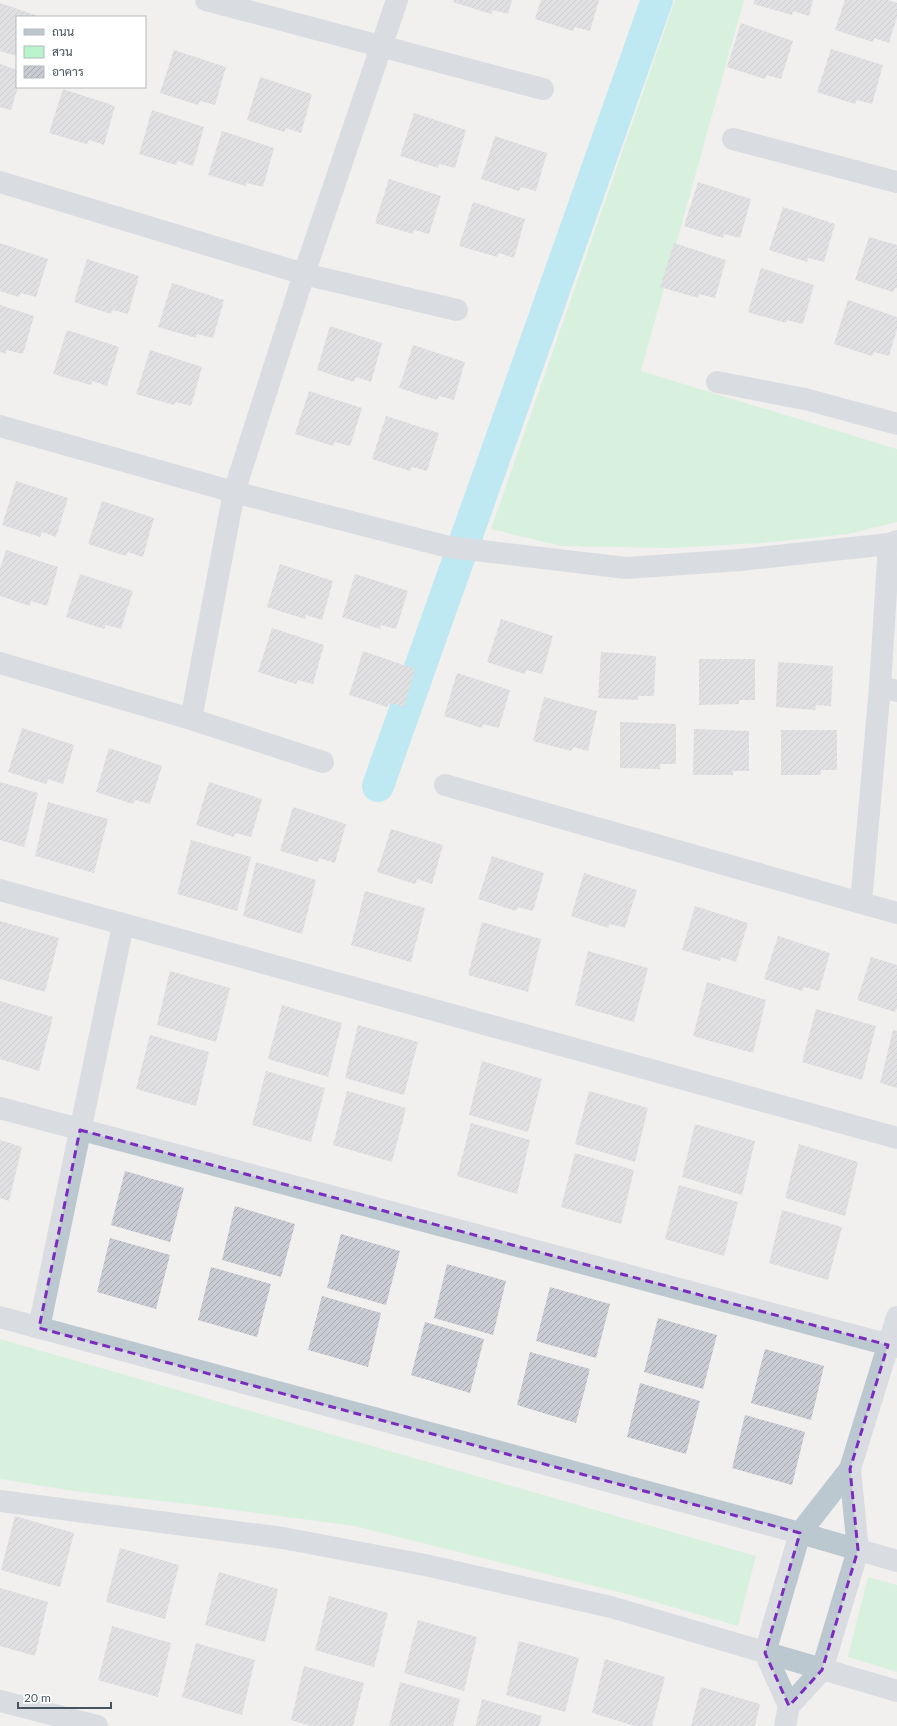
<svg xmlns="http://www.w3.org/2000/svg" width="897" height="1726" viewBox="0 0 897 1726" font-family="Lato,Sarabun,sans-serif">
  <defs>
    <pattern id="building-hatch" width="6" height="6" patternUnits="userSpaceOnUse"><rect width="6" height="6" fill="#c9ccd2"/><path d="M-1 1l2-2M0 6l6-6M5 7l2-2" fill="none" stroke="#a5a8ae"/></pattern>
  </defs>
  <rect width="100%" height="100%" fill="#f2efef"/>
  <path fill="#b9f4cd" d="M675,0H744L641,371L897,449V522L848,534L762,543L670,548L561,546L491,529Z
    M0,1339L756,1556L738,1626L634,1596L354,1526L196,1505L80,1492L0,1479Z
    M868,1577L897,1585V1672L848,1657Z"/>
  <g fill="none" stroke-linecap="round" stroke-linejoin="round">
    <path stroke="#81e2f6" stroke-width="32" d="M378,786L657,0"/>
  </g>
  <path fill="url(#building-hatch)" d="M454,0H512L508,14L493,10L491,14L453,2Z
    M541,0H599L590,31L575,27L573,31L535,19Z
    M755,0H813L809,16L793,11L792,15L753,4Z
    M845,0H888L897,3V17L889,43L874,38L873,42L835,30Z
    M0,3L41,17H17V56L0,51Z
    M741,23L793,41L781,79L767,75L765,79L727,67Z
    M831,49L883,65L872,104L857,100L855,104L817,92Z
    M174,50L226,67L215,105L200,101L198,105L160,93Z
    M0,64L17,70V87H18L11,110L0,107Z
    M260,77L312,94L301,133L286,128L284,132L247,120Z
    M63,89L115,106L104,145L89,140L87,144L49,133Z
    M152,110L204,127L193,166L178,161L176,165L139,154Z
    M414,113L466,130L455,168L439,164L438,168L400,156Z
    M222,131L274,148L263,187L247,183L246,186L208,175Z
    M495,136L547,153L536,191L521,187L519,191L481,179Z
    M389,179L441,196L429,234L414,230L413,234L375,223Z
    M698,182L751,199L740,238L724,234L723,238L684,226Z
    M473,202L525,219L514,258L499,253L497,257L459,246Z
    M783,207L835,224L824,262L808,258L807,262L769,250Z
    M869,237L897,245V288H895L893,292L855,280Z
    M0,243L48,259L36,297L21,293L19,297L0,291Z
    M674,243L726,260L715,298L699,294L698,298L660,287Z
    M87,259L139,276L128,314L113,310L111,314L74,302Z
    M761,268L814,285L803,324L787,320L786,323L748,312Z
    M172,283L224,300L213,338L197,334L196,338L158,327Z
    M848,300L897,317V329L889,356L874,352L872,356L834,344Z
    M0,305L34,316L23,354L7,350L6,354L0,352Z
    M330,326L382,343L371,382L356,377L354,382L317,370Z
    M67,330L119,347L107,386L92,381L91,385L53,374Z
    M413,345L465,362L454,400L439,396L437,400L399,388Z
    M150,350L202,367L191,406L176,402L174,405L136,394Z
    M309,391L362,408L350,446L335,442L333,446L295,434Z
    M386,416L439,433L427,471L412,467L410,471L372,459Z
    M16,481L68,498L56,537L42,532L40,537L2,525Z
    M102,501L154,518L143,557L128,552L126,556L88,544Z
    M6,550L58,567L47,606L31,601L30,606L0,596V568Z
    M280,564L333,581L322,620L306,615L305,619L267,607Z
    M80,574L133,591L121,629L106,625L104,629L66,617Z
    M355,574L408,591L396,629L381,625L380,629L342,617Z
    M501,619L553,636L542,674L527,670L525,674L487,662Z
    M272,628L324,645L313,684L298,680L296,684L258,672Z
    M363,651L415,669L404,707L389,703L387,707L349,695Z
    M601,652L656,656L654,696H638V700L598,698Z
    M699,659H755V700H739V704L699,705Z
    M778,662L833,666L831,706L816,705L815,710L776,707Z
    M457,673L510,690L499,728L483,724L482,728L444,716Z
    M544,697L597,711L588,751L573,747L571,751L533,741Z
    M620,722L676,724V764H660V769L620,768Z
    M22,728L74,745L63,784L48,779L46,784L8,772Z
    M694,729L749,731V771H733V775H693Z
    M781,730H837V770H821V775H781Z
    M109,748L162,766L150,804L135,800L133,804L96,792Z
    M0,782L38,793L24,847L0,840Z
    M209,782L262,799L251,837L235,833L234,837L196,825Z
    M48,802L108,819L94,873L35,856Z
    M293,807L346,824L335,863L319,858L318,862L280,851Z
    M391,829L443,845L432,884L417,879L415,884L377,872Z
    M191,840L251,857L237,911L177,894Z
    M492,856L544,873L533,911L518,907L516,911L478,899Z
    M256,862L316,880L302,934L243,916Z
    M584,873L637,890L625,928L610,924L608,928L571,916Z
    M365,891L425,908L411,962L351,945Z
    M695,906L748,923L736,962L721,957L720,961L682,950Z
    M0,921L59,938L45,992L0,979Z
    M482,922L541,939L528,992L468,975Z
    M778,936L830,953L819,991L804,987L802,991L764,979Z
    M588,951L648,968L634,1022L575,1005Z
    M871,957L897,965V1008L895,1012L857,1000Z
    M170,971L230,988L216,1042L157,1025Z
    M707,982L766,1000L753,1053L693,1036Z
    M0,1001L53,1017L39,1071L0,1059Z
    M282,1005L342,1023L328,1077L268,1059Z
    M816,1009L876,1026L862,1080L802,1062Z
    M358,1025L418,1042L404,1095L345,1078Z
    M893,1030L897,1031V1088L880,1083Z
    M150,1035L209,1052L196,1106L136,1089Z
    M482,1061L542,1079L528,1132L469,1115Z
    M266,1071L325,1088L311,1142L252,1125Z
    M347,1091L406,1108L392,1162L333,1145Z
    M589,1091L648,1108L635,1162L575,1144Z
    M471,1123L530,1140L517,1194L457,1176Z
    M695,1124L755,1141L742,1195L682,1177Z
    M0,1140L22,1147L9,1201L0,1198Z
    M799,1144L858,1162L845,1216L785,1198Z
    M575,1153L634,1170L621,1224L561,1207Z
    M125,1171L184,1188L170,1242L111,1225Z
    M679,1185L738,1202L724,1256L665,1239Z
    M235,1206L295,1224L281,1277L222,1260Z
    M782,1210L842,1227L828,1280L769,1263Z
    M341,1234L400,1251L386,1305L327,1288Z
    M110,1238L170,1255L156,1309L97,1292Z
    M447,1264L506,1281L493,1335L434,1318Z
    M211,1267L271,1284L257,1337L198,1320Z
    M550,1287L610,1304L596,1358L536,1341Z
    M322,1296L381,1313L368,1367L308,1350Z
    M658,1318L717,1335L703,1389L644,1372Z
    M425,1322L484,1339L470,1393L411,1375Z
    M765,1349L824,1366L811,1420L751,1403Z
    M530,1352L590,1369L576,1423L517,1405Z
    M640,1383L700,1401L686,1454L627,1437Z
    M745,1415L805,1432L792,1485L732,1468Z
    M15,1516L74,1533L60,1587L1,1570Z
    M120,1548L179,1565L165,1619L106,1602Z
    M219,1572L278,1589L265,1642L205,1625Z
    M0,1588L48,1602L35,1656L0,1646Z
    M329,1596L388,1613L374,1667L315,1650Z
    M418,1620L477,1637L464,1691L404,1673Z
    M112,1626L171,1643L158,1697L98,1680Z
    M519,1641L579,1658L565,1712L506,1695Z
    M196,1643L255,1660L242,1715L182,1697Z
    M605,1659L665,1677L652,1726H635L592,1713Z
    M304,1666L364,1683L353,1726H311L291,1720Z
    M400,1682L460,1699L453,1726H389Z
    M701,1687L760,1704L755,1726H691Z
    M482,1699L542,1716L539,1726H476Z"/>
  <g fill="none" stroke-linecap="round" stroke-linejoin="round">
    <path stroke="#bbc8d0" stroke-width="22" d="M206,0L543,89
      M733,139L897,182
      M0,182L304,274L457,310
      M717,382L805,399L897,424
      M0,426L234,492L304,274L397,0
      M897,541L889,544L880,687L897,691
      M0,663L191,719L234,492L449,547L626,568L740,560L889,544
      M880,687L861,903L897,913
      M191,719L323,762
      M445,785L861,903
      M0,890L897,1138
      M0,1108L897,1347
      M0,1317L800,1533L897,1561
      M39,1328L123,925
      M0,1501L283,1538L425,1565L611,1607L897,1691
      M0,1701L97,1726
      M789,1706L822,1670L858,1550L850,1469
      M785,1726L789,1706L765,1653L800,1533L850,1469L897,1317"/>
  </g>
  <path d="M0 0H897V1726H0ZM80,1130L888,1345L850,1469L858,1550L822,1670L789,1706L765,1653L800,1533L39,1328Z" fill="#f2efef" fill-opacity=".55" fill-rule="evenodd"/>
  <path fill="none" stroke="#7b2cbf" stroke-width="3" stroke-dasharray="8 5" stroke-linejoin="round" d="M80,1130L888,1345L850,1469L858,1550L822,1670L789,1706L765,1653L800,1533L39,1328Z"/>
  <rect x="16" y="16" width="130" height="72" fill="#ffffff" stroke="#b5bbbf"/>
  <rect x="24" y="29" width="20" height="6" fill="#bbc8d0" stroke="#b5bbbf"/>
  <text x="52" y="36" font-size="12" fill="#45545f">ถนน</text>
  <rect x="24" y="46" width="20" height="12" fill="#b9f4cd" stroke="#b5bbbf"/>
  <text x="52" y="56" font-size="12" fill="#45545f">สวน</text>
  <rect x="24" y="66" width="20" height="12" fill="url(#building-hatch)" stroke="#b5bbbf"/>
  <text x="52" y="76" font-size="12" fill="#45545f">อาคาร</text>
  <path d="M18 1702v6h93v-6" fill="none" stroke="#45545f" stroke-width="2"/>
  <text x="24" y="1702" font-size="12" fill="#45545f" stroke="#ffffff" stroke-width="3" paint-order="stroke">20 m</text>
</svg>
